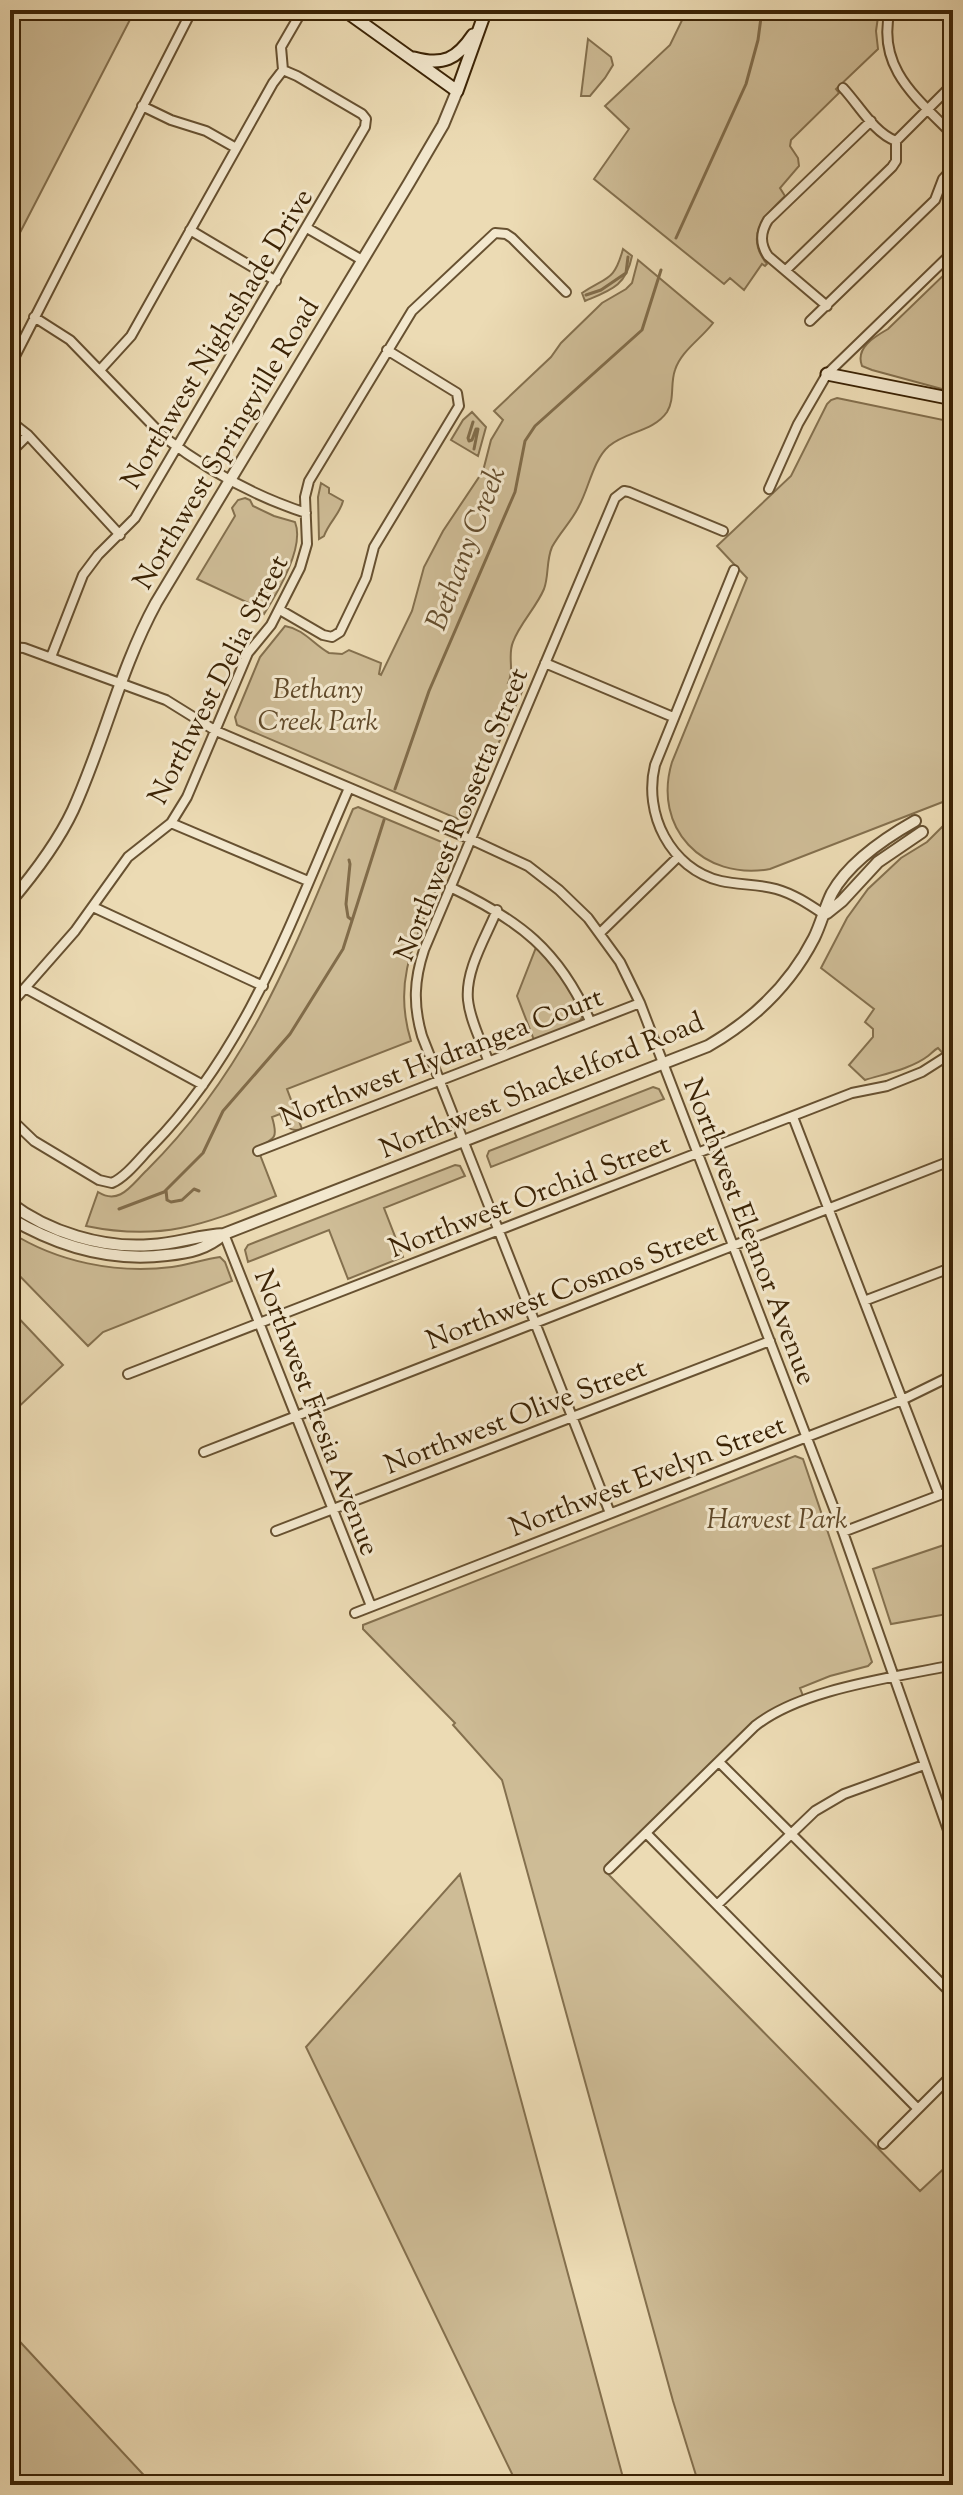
<svg xmlns="http://www.w3.org/2000/svg" width="963" height="2495" viewBox="0 0 963 2495" font-family="'Sorts Mill Goudy',serif">
  <rect width="100%" height="100%" fill="#ecdbb4"/>
  <filter id="stains"><feTurbulence type="fractalNoise" baseFrequency=".0025" numOctaves="4"/><feColorMatrix values="0 0 0 0 .2 0 0 0 0 .09 0 0 0 0 .02 0 0 0 .5 -.17"/></filter>
  <radialGradient id="worn" r=".72"><stop offset=".6" stop-color="#630" stop-opacity="0"/><stop offset="1" stop-color="#630" stop-opacity=".3"/></radialGradient>
  <path fill="#cebc96" stroke="#84704e" stroke-width="2" d="M21,10H135L10,252V24Z
    M687,10H879L876,31L878,49L836,89L839,93L791,140L790,146L798,158L799,166L780,188L785,196C764,217 744,235 767,264L765,266L762,264L744,290L730,278L724,284L594,179L629,129L605,106L670,45Z
    M588,39L611,57L613,65L605,78L590,96H581Z
    M623,249L632,256C626,286 611,290 585,301L582,293C607,276 614,282 623,249Z
    M638,260L713,323C701,339 681,351 675,370C670,384 675,399 667,412C653,432 627,431 609,446C593,460 589,488 579,506C572,521 560,532 552,547C546,561 549,576 544,589C536,608 520,623 513,642C507,656 515,671 508,683L519,688L522,683L525,685L465,817L458,819L237,725L235,717L260,657L285,626C304,629 314,645 329,653L342,654L349,650L381,663L379,674L381,675L412,611L424,567L443,531L483,471L491,440L503,420L494,411L551,357L561,343L602,303L626,289L632,283Z
    M953,266V392L872,370L862,366C855,348 874,337 888,329Z
    M837,398L953,422V798L770,869C703,881 652,828 672,762L747,578L717,546L791,476L827,404L831,400Z
    M472,412L486,427L478,456L451,440L463,420Z
    M321,483L329,488V493L343,501C340,514 329,522 324,536L319,539L318,497Z
    M245,498L250,500L253,506L274,516L295,522C305,547 278,592 264,614L253,605L197,579L235,516L232,508L238,500Z
    M358,807L449,845L452,850C431,919 387,964 411,1041L287,1089L302,1129C289,1133 285,1125 280,1114L272,1117C278,1137 276,1139 257,1147L276,1196C205,1224 163,1242 86,1226L98,1192C120,1206 132,1184 147,1170C253,1065 296,943 353,809Z
    M953,816V1064L938,1048C934,1050 932,1053 928,1056C911,1069 884,1074 865,1080L849,1065L873,1037V1029L865,1022L874,1009L821,968L847,918L868,889L901,858L927,842Z
    M537,945L561,973L584,1015L579,1022L534,1040L517,996Z
    M653,1087L659,1089L664,1099L491,1167L487,1156L489,1151Z
    M455,1165L460,1166L465,1176L384,1208L403,1257L348,1279L329,1230L248,1262L245,1250L248,1245Z
    M10,1232C57,1262 116,1274 172,1267C188,1265 204,1259 220,1257L225,1262L232,1281L103,1332L88,1346L10,1266Z
    M10,1309L63,1365L10,1415Z
    M795,1456L803,1459L872,1662L868,1666L830,1676L800,1688L805,1701L756,1727L607,1873L920,2191L953,2160V2485H699L673,2401L502,1780L453,1725L455,1723L363,1629V1625Z
    M953,1542V1613L891,1624L873,1569Z
    M460,1874L625,2485H510L514,2478L306,2047Z
    M10,2331L153,2485H10Z"/>
  <g fill="none" stroke-linecap="round" stroke-linejoin="round">
    <path stroke="#816c4a" stroke-width="3" d="M676,238L746,84L758,40L762,10
      M586,295L601,290L626,273L628,257
      M473,422L468,438L469,441L472,440L476,429H478L474,449
      M395,789L429,691L515,492L525,441L535,426L642,330L661,270
      M349,860L350,864L346,904L348,917L352,920
      M166,1190L167,1200L171,1202L182,1200L194,1189L199,1191
      M119,1209L164,1192L203,1153L223,1111L290,1034L343,949L384,820
      M10,2473L19,2485"/>
    <g stroke="#675131" stroke-width="12">
      <path id="minor" d="M890,10C876,68 917,98 953,135
        M283,70L281,47L299,16
        M843,88C859,105 874,133 896,141
        M142,106L171,120L206,131L236,148
        M307,228L362,260
        M190,230L276,281
        M786,270L892,167L896,161V141L953,84
        M827,306L768,256C760,244 760,233 768,220L871,121
        M34,317L70,340L164,437C207,470 254,496 306,513
        M810,321L935,200L943,179L953,168
        M10,366L192,10
        M100,370L131,336L273,83L283,70
        M10,421L28,435L120,535
        M10,453L28,435
        M769,489L798,424L827,374L953,252
        M734,570L655,765C643,813 670,869 721,881C739,885 758,884 776,889C794,894 810,905 825,915
        M280,610L323,635L332,637L340,632L366,578L374,547L459,406L457,393L387,350
        M10,647L24,648L166,700L216,731L470,839L528,866L559,890L588,918L620,962L640,1003L843,1532L949,1833L953,1839
        M51,657L83,575L98,555L135,518L365,127L366,119L362,114L297,76L283,70
        M545,663L673,717
        M171,823L308,881
        M450,887C519,920 559,950 590,1021
        M93,907L263,986
        M600,933L678,857
        M25,988L203,1085
        M10,1005L75,931L128,857L171,823L187,797L248,653L271,625L300,568L307,544L305,497L309,481L412,311L495,233L506,234L512,238L566,292
        M488,1060C481,1041 470,1020 468,1000C465,970 486,937 497,910
        M793,1117L939,1495
        M10,1118L34,1141L99,1180L112,1183C127,1176 140,1158 152,1146C249,1047 294,913 349,788
        M258,1151L640,1003
        M224,1234L371,1606
        M864,1301L953,1267
        M128,1374L852,1093L887,1086L922,1072L944,1058
        M204,1452L953,1160
        M610,1513L422,1036C413,1005 414,980 424,950L615,498L624,491L629,492L723,531
        M276,1531L770,1341
        M843,1532L953,1490
        M355,1613L902,1400L953,1375
        M719,1762L953,1995
        M646,1833L918,2109
        M609,1869L755,1726C803,1688 893,1678 953,1665
        M717,1905L815,1811L844,1794L924,1765
        M883,2144L953,2074"/>
    </g>
    <g stroke="#675131" stroke-width="14">
      <path id="tertiary" d="M10,902C33,875 58,842 73,810C104,742 120,669 156,603L409,183L443,125L457,91
        M827,913L842,901L878,862L922,832
        M10,1203C48,1232 103,1249 151,1245C176,1244 199,1235 224,1234L708,1046C753,1020 790,985 814,938C821,924 825,907 832,893C849,862 885,838 915,821
        M10,1218C59,1247 110,1262 167,1255C189,1253 207,1249 224,1234"/>
    </g>
    <g stroke="#3b2305" stroke-width="15">
      <path id="secondary" d="M344,10L457,91L486,10
        M414,58C443,66 457,59 473,35
        M827,374L953,399"/>
    </g>
    <use href="#minor" stroke="#f3e8ce" stroke-width="8"/>
    <use href="#tertiary" stroke="#f3e8ce" stroke-width="10"/>
    <use href="#secondary" stroke="#f3e8ce" stroke-width="11"/>
  </g>
  <g text-anchor="middle" stroke-width="6" stroke-linejoin="round" paint-order="stroke">
    <g font-size="28" fill="#3b2305" stroke="#f3e8ce">
      <text transform="translate(216 338) rotate(-59)" y="10">Northwest Nightshade Drive</text>
      <text transform="translate(225 443) rotate(-59)" y="10">Northwest Springville Road</text>
      <text transform="translate(217 679) rotate(-63)" y="10">Northwest Delia Street</text>
      <text transform="translate(460 814) rotate(-68)" y="10">Northwest Rossetta Street</text>
      <text transform="translate(441 1056) rotate(-21)" y="10">Northwest Hydrangea Court</text>
      <text transform="translate(541 1084) rotate(-22)" y="10">Northwest Shackelford Road</text>
      <text transform="translate(529 1195) rotate(-21)" y="10">Northwest Orchid Street</text>
      <text transform="translate(751 1231) rotate(69)" y="10">Northwest Eleanor Avenue</text>
      <text transform="translate(571 1285) rotate(-21)" y="10">Northwest Cosmos Street</text>
      <text transform="translate(318 1412) rotate(69)" y="10">Northwest Fresia Avenue</text>
      <text transform="translate(515 1415) rotate(-21)" y="10">Northwest Olive Street</text>
      <text transform="translate(647 1475) rotate(-21)" y="10">Northwest Evelyn Street</text>
    </g>
    <g font-size="28" font-style="italic" fill="#604929" stroke="#f3e8ce">
      <text x="318" y="698">Bethany<tspan x="318" dy="32">Creek Park</tspan></text>
      <text x="777" y="1528">Harvest Park</text>
    </g>
    <g font-size="30" font-style="italic" fill="#644d2d" stroke="#f3e8ce">
      <text transform="translate(465 548) rotate(-69)" y="10">Bethany Creek</text>
    </g>
  </g>
  <rect width="963" height="2495" fill="none" stroke="#ecdbb4" stroke-width="40"/>
  <rect x="12" y="12" width="939" height="2471" fill="none" stroke="#3b2305" stroke-width="4"/>
  <rect x="20" y="20" width="923" height="2455" fill="none" stroke="#3b2305" stroke-width="2"/>
  <rect width="100%" height="100%" filter="url(#stains)"/>
  <rect width="100%" height="100%" fill="url(#worn)"/>
</svg>
